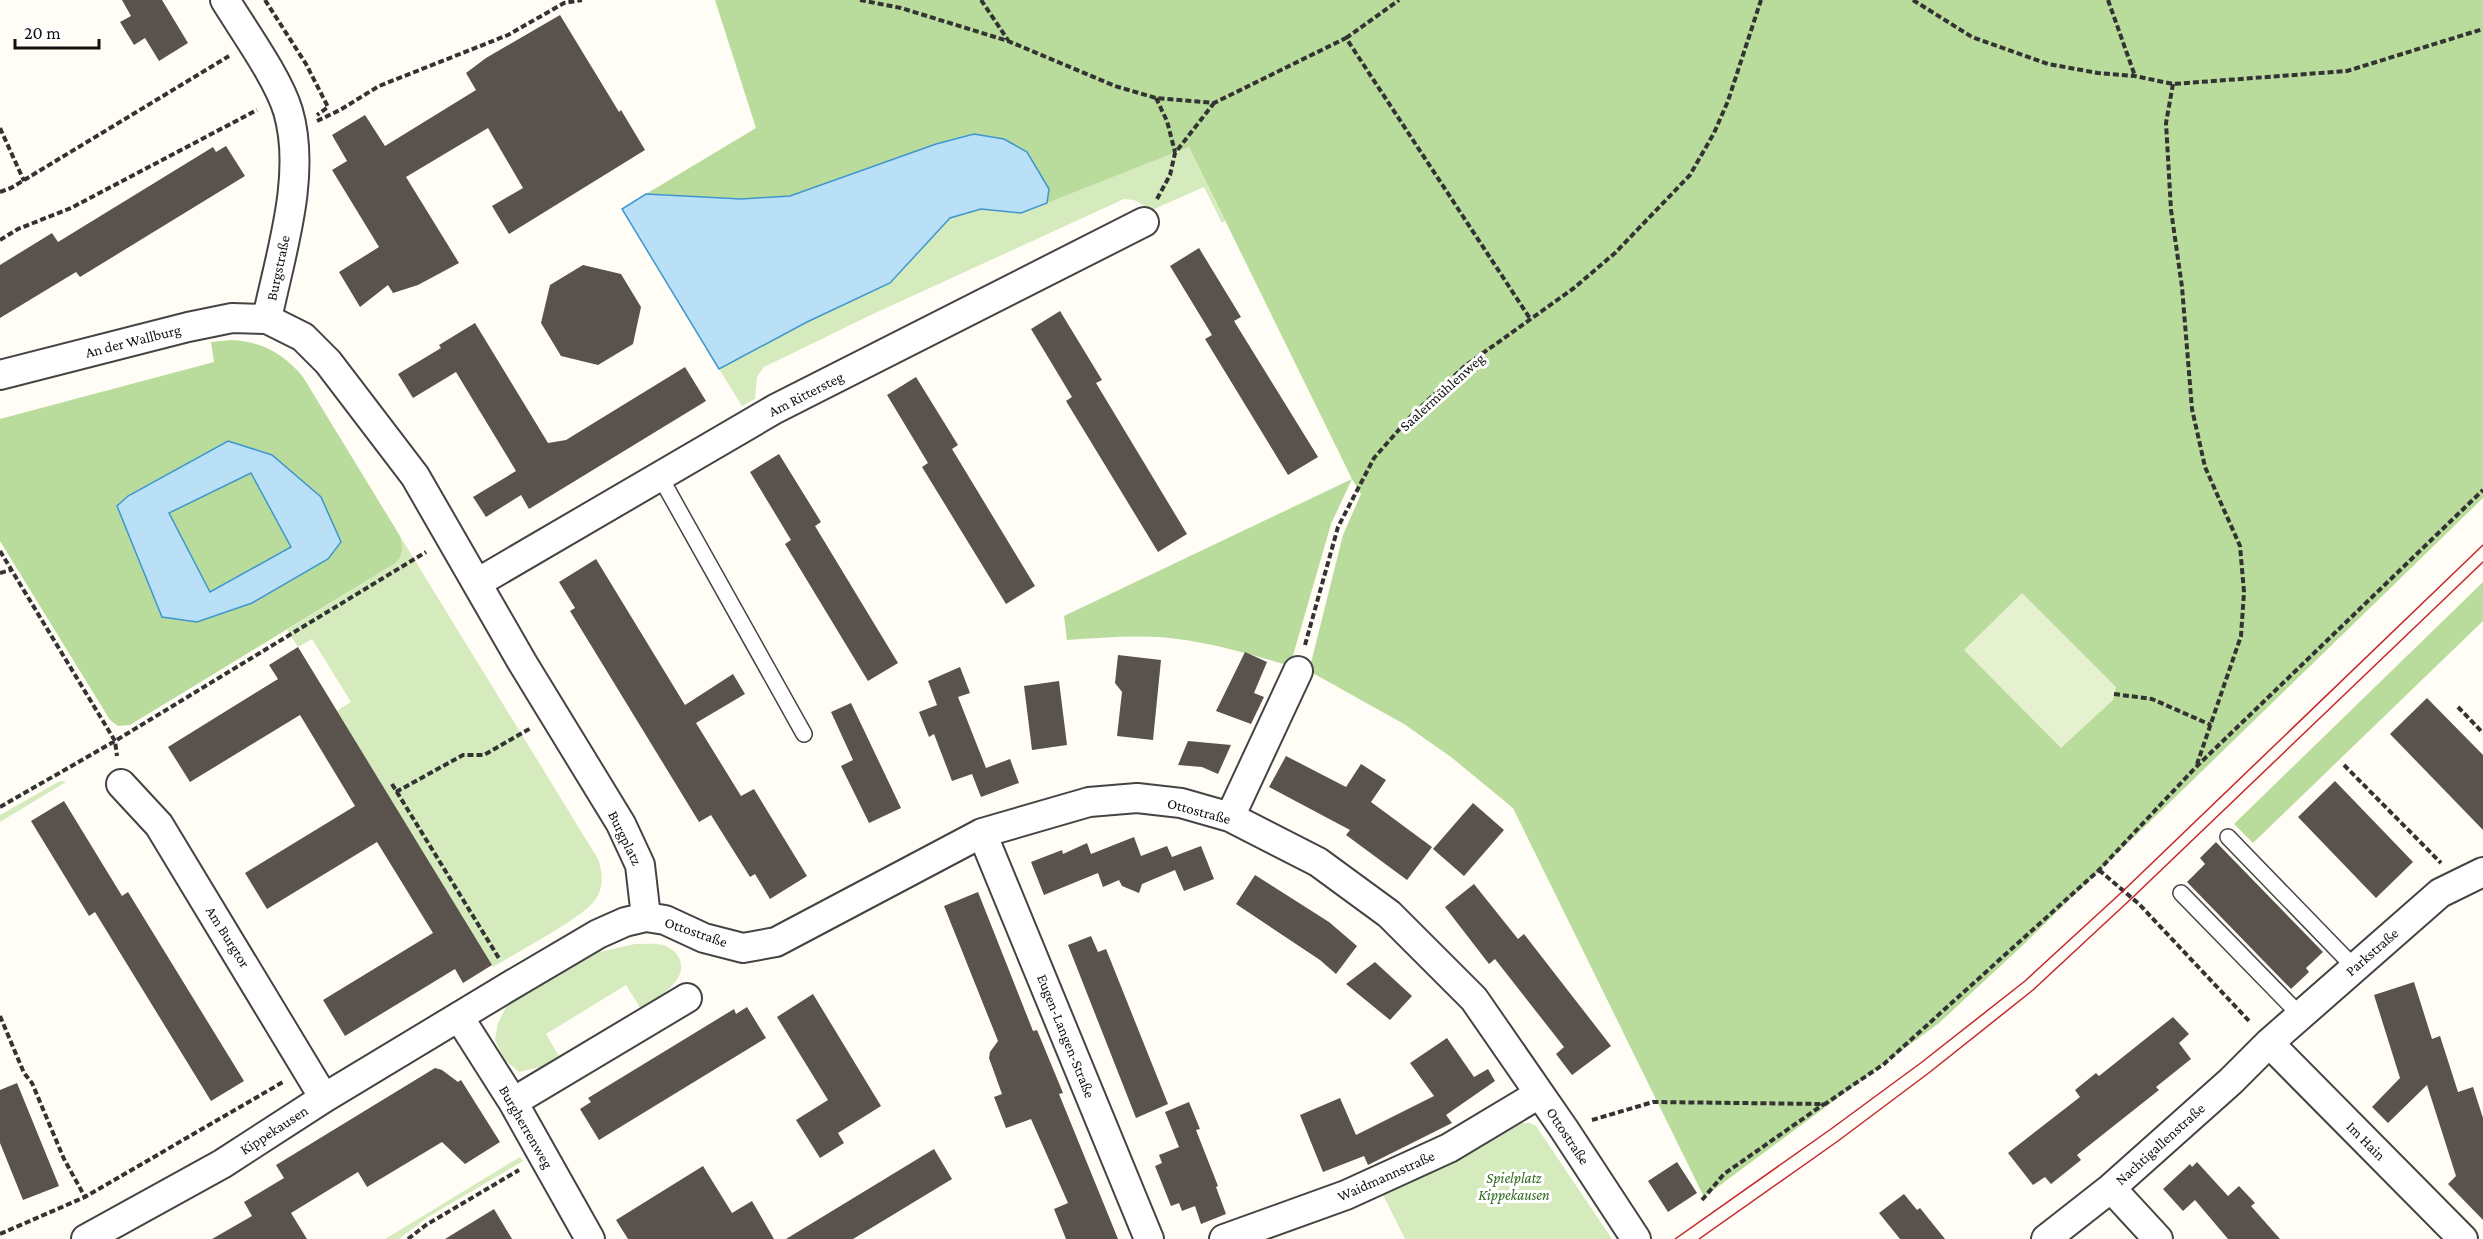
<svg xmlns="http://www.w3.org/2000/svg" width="2483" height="1239" viewBox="0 0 2483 1239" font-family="'Crimson Pro',serif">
  <rect width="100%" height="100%" fill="#fffdf5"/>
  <path fill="#d5ebbd" d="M1189,147L1225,221L1222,223L1204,187L1152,210L1134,200L1124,199L873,314L764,367L757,377L755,399L742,406L719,369L807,322L890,283L950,218L981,209L1021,213Z
    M400,536L598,859C603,873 604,887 595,900C584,917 514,954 493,967L337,711L351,702L312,639L298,647L287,630L394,564L402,541Z
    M60,781L66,782L0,822V815Z
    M635,944C643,944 655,943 663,945C669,947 676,952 678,956C692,979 657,998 641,1009L626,985L546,1034L560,1058L544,1066L519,1072L504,1059L495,1040L498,1023L507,1005L599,952Z
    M1522,1123H1530L1536,1126L1612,1239H1405L1383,1195L1446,1166Z
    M520,1157L523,1161L428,1217L399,1239H385Z"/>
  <path fill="#b9dc9c" d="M715,0H2483V498L2022,946L1939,1023L1704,1197L1513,808L1451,757L1404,724L1309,671L1343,535L1361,494L1352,479L1331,524L1290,666C1253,655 1216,644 1178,639C1141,634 1103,638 1067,640L1064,616L1352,479L1189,147L1047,203L1049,189L975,134L936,144L790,196L741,199L646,194L756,128Z
    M232,340C263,342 284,354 303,377L400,536C404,547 403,556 394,564L130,725L118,726L110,720L0,541V419L214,362L211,342Z
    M2483,582V621L2253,843L2234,824Z"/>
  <path fill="#e6f2cf" d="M2022,593L2116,687L2113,700L2061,748L1964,650Z"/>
  <path fill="#b9e0f7" stroke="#3f96cf" stroke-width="1.5" fill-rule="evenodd" d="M974,134L1004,139L1027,152L1049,189L1047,203L1021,213L981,209L950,218L890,283L807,322L719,369L622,209L646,194L741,199L790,196L936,144Z
    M228,441L272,455L321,497L341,542L328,559L252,603L197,622L162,617L117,506L128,496ZM251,473L291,547L210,592L169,513Z"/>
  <path fill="#5a524d" d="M122,0H162L188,43L159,61L145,38L134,45L120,22L131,16Z
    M560,15L619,112L621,110L645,150L509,234L492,206L523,188L488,128L406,177L459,263L418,285L393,293L388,285L360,307L339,272L379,247L332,170L347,161L332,135L365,115L385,146L476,90L466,73L486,58Z
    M226,146L245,176L80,277L76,272L0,318V265L52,233L58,242L213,147L216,152Z
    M1199,248L1241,317L1234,321L1318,457L1288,475L1205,339L1212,335L1170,266Z
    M583,265L621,274L641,307L633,344L598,365L561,356L541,323L550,285Z
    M1060,311L1102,380L1096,383L1187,534L1158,552L1066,401L1072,397L1031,329Z
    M475,323L548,443L566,440L685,367L706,401L529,509L521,495L486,517L473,497L516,471L456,372L413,398L398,374L441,348L439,345Z
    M916,377L958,445L952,449L1035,586L1006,604L922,467L928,463L887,395Z
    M779,454L821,522L815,526L898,663L868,681L785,544L791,540L750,472Z
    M596,559L685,705L733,674L745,694L696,723L741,796L754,789L807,876L770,899L755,874L750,877L711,815L699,822L570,611L575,608L559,582Z
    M298,647L492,965L463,983L455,969L345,1036L323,1000L433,933L377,842L267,909L245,873L355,806L300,715L190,782L168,747L278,679L269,665Z
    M1245,652L1267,662L1254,693L1264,697L1251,724L1216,711Z
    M1118,655L1161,660L1153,740L1117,736L1122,692L1115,683Z
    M960,667L970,693L958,697L986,768L1010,759L1019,783L981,797L972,774L952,781L934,734L929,737L919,712L937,705L928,681Z
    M1059,681L1067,745L1032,750L1024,686Z
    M2427,698L2483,755V830L2390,734Z
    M851,703L901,808L869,823L841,766L853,760L831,712Z
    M1188,741L1231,745L1218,774L1202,767L1178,765Z
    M1286,756L1346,787L1361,764L1386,780L1371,802L1432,847L1407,880L1346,835L1350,830L1269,787Z
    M2335,781L2413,862L2376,898L2298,817Z
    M64,801L122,896L128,892L244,1081L211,1101L95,912L89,916L31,821Z
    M1473,803L1504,830L1464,876L1433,849Z
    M1134,837L1141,856L1167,846L1172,857L1201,846L1214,879L1184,891L1175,870L1142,884L1139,893L1122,886L1119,880L1103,887L1098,873L1044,895L1031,862L1062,850L1063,854L1087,843L1091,854Z
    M2216,842L2323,952L2306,968L2309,972L2291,989L2187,882L2205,864L2200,858Z
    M1255,875L1329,922L1357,946L1336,974L1320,960L1236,904Z
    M1474,884L1518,939L1524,934L1611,1046L1572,1075L1556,1054L1564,1047L1495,959L1489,964L1445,907Z
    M978,892L1033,1031L1037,1030L1063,1093L1059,1094L1118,1239H1066L1054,1209L1068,1203L1031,1119L1006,1128L994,1097L1002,1094L989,1058L990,1052L998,1041L944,906Z
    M1091,936L1098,952L1106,949L1168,1104L1136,1118L1068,945Z
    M1375,962L1412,996L1390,1020L1346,984Z
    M2414,982L2432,1039L2440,1036L2458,1092L2473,1087L2483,1118V1220L2448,1184L2456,1176L2427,1085L2388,1123L2372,1107L2400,1078L2374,995Z
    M813,994L881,1106L838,1133L844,1143L820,1158L796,1120L828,1100L777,1017Z
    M747,1007L766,1038L599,1140L580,1109L591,1102L588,1098L734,1009L736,1014Z
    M2173,1017L2189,1034L2179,1043L2191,1059L2156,1087L2159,1090L2077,1155L2081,1160L2051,1184L2045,1177L2033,1185L2008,1153L2080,1097L2075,1090L2096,1073L2099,1076Z
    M1447,1038L1474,1077L1488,1069L1495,1081L1446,1115L1452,1123L1368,1165L1364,1156L1323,1172L1300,1115L1340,1098L1356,1135L1434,1096L1410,1063Z
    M435,1068L442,1070L458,1082L461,1080L500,1142L465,1164L442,1142L367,1187L358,1172L291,1213L307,1239H212L252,1216L244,1202L284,1178L276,1165Z
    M17,1083L59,1186L23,1200L0,1143V1090Z
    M1189,1102L1200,1129L1196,1130L1218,1186L1216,1187L1226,1214L1201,1224L1195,1206L1182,1211L1179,1203L1171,1206L1155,1166L1162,1163L1159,1155L1179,1147L1165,1112Z
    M934,1149L952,1179L853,1239H786Z
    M1677,1162L1697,1193L1668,1212L1648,1181Z
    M2197,1162L2228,1196L2239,1186L2255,1203L2251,1206L2280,1239H2228L2195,1200L2183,1211L2163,1189L2190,1164L2192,1167Z
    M703,1166L732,1213L752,1201L774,1239H628L616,1220Z
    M1904,1194L1917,1210L1920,1208L1945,1239H1900L1879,1213Z
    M494,1209L512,1239H445Z"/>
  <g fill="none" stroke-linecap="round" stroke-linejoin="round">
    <g stroke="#444" stroke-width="18">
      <path id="lane" d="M661,475L667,489L804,734
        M2228,837L2354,967
        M2181,893L2301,1016"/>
    </g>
    <g stroke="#444" stroke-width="32">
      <path id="street" d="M225,0C244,31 278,78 288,111C307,176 280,255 267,319L303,337L328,362L415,476L522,662L621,824L640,865L646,917
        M0,375L188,327L232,318L267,319
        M477,583L775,409L1144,222
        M121,784L159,825L324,1098
        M1230,817L1298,671
        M982,833L1149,1239
        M459,1017L513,1102L590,1239
        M2269,1043L2463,1239
        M513,1102L687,998
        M2111,1188L2158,1239
        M86,1239L222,1164L324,1098L513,984L598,934L625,922L646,917L665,920L704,938L743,948L776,942L982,833L1089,802L1137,798L1181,803L1230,817L1318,862L1389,914L1474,999L1564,1129L1636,1239
        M1224,1239L1346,1195L1449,1148L1539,1094
        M2046,1239L2111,1188L2231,1081L2269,1043L2440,893L2483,872"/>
    </g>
    <path stroke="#333" stroke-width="4" stroke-dasharray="6 3" stroke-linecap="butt" d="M265,0L306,64L328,107L317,115
      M860,0L901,8L1008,41L1115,86L1156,98L1214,103L1346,38L1531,320
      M981,0L1008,40
      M1913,0L1972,37L2048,64L2098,73L2135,76L2173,84L2347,71L2483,29
      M2108,0L2135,76
      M1346,38L1399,0
      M2173,84L2166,123L2171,210L2182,287L2192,409L2205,467L2240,546L2244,592L2241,636L2197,764
      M1156,98L1167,121L1175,152
      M317,121L340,110L379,86L508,35L564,3L582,0
      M0,128L24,181
      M0,192L11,188L229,56
      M1157,199L1170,175L1175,153L1214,103
      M0,240L18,229L71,208L257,110
      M0,551L115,741L117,756
      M0,573L11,570
      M1305,645L1338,527L1374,458L1412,415L1465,366L1574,288L1615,253L1690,175L1714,133L1728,101L1761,0
      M2114,694L2152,699L2211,725
      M2458,707L2483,733
      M2344,765L2441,863
      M392,784L500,960
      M396,792L463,755H484L531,728
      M0,807L115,741L426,552
      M2099,870L2139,904L2250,1022
      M0,1016L24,1073L32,1083L64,1159L85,1197
      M1592,1120L1653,1102L1825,1104L1884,1064L2099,870L2196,767L2483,490
      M1702,1200L1724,1174L1824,1104
      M0,1234L85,1197L283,1082
      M408,1239L426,1225L519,1170"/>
    <use href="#lane" stroke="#fff" stroke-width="15"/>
    <use href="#street" stroke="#fff" stroke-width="28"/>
    <path stroke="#c4262e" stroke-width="1.5" d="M1675,1239L1831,1129L1922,1062L2025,981L2123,891L2483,545
      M1699,1239L1838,1141L1930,1072L2033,990L2132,898L2483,562"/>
  </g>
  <g text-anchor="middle" stroke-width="6" stroke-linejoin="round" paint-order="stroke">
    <g font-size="15" fill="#111" stroke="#fff">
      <text transform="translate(278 268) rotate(-78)" y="5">Burgstraße</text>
      <text transform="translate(133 341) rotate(-14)" y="5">An der Wallburg</text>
      <text transform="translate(1442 392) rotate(-42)" y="5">Saalermühlenweg</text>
      <text transform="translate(806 394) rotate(-27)" y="5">Am Rittersteg</text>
      <text transform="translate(1199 811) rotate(15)" y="5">Ottostraße</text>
      <text transform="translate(625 838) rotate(64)" y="5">Burgplatz</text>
      <text transform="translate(696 932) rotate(19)" y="5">Ottostraße</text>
      <text transform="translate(228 937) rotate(58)" y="5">Am Burgtor</text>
      <text transform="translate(2372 952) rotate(-41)" y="5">Parkstraße</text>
      <text transform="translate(1066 1036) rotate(68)" y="5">Eugen-Langen-Straße</text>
      <text transform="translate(526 1127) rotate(60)" y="5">Burgherrenweg</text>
      <text transform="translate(274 1130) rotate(-33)" y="5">Kippekausen</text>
      <text transform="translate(1568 1136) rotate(56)" y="5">Ottostraße</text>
      <text transform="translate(2366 1141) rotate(45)" y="5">Im Hain</text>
      <text transform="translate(2160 1144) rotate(-42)" y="5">Nachtigallenstraße</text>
      <text transform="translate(1386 1176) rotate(-24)" y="5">Waidmannstraße</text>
    </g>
    <g font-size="15" font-style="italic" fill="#2f6b1f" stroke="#fff">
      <text x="1514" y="1183">Spielplatz<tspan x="1514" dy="17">Kippekausen</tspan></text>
    </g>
  </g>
  <path d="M15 39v9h84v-9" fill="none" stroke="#111111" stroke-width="3"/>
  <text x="24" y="39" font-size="18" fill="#111111" stroke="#ffffff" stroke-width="4.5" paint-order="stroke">20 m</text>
</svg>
